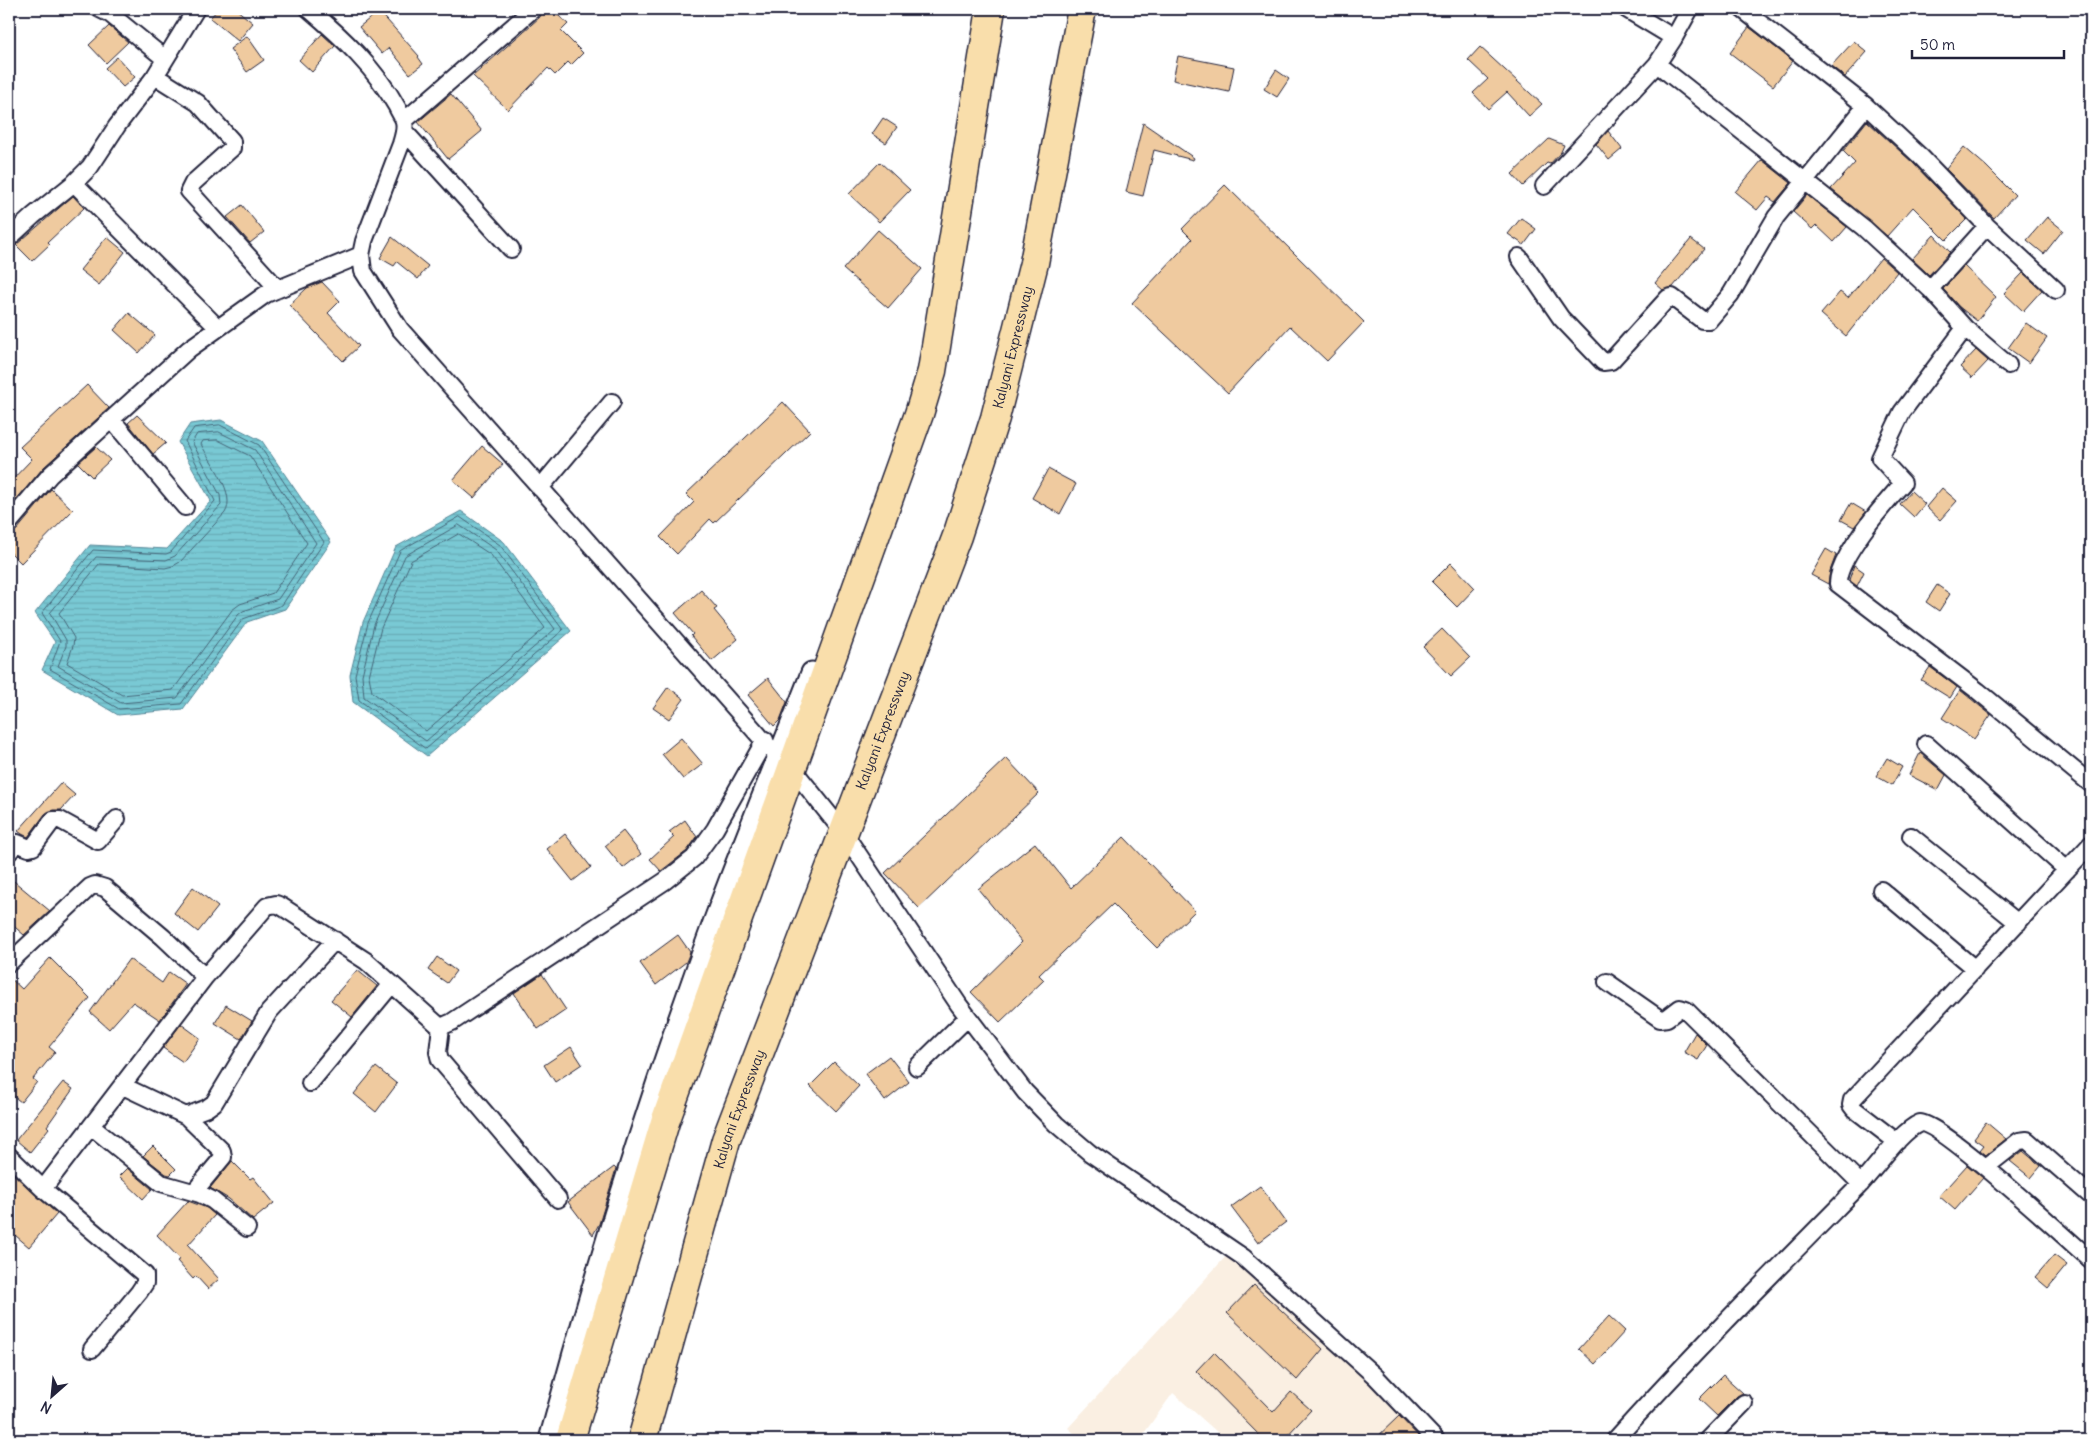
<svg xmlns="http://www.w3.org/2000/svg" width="2100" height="1449" viewBox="0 0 2100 1449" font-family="Delius,sans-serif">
  <defs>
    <pattern id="water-rules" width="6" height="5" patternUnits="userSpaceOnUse" patternTransform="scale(1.25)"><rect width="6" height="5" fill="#79c9d4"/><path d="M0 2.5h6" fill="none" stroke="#68acb7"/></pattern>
  </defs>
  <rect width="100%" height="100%" fill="#fff"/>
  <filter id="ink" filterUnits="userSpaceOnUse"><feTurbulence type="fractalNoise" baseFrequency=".02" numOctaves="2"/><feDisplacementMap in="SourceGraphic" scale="10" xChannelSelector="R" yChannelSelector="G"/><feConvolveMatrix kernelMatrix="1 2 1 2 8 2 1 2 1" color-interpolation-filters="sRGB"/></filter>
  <g filter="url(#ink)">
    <path fill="#faefe2" d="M1230,1252L1361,1371L1429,1440H1226L1173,1393L1139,1440H1082L1068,1428Z"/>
    <path fill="url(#water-rules)" stroke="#568697" d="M221,420L262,441L331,542L285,609L247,622L183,709L118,715L42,670L55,642L35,613L90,545L167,549L211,501L178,442L190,424Z
      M461,511L504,542L571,631L427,756L353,702L350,675L363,622L396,547Z"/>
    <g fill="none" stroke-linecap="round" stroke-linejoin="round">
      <path stroke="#456578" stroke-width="1" d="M220,425L259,445L324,542L282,605L243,619L181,704L119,709L50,669L60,641L42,613L93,550L166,554L171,552L215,501L185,441L194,428Z
        M219,432L255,450L316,543L278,599L243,611L238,615L177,698L121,703L58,666L66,646V640L50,613L96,557L166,560L175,556L221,505L220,495L192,442L197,434Z
        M218,440L250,456L307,543L273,593L240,604L232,610L173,690L122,695L67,663L73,646L74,638L59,613L99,564L165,568L173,566L180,562L225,513C237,494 210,462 201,444L203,441Z
        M460,517L500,545L563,630L426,749L359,700L355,675L368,623L400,551Z
        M459,525L496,550L555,629L426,741L364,697L362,675L374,625L405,556Z
        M459,534L491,555L545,628L426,731L372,692L369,676L381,628L411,561Z"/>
    </g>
    <path fill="#efca9f" stroke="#22223b" d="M218,9H236L253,23L238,41L210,18Z
      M543,9H551L568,24L561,31L583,53L571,65L568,62L555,75L548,68L508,110L473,76L540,17Z
      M379,11L419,56L418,57L423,64L410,74L389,48L382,54L359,27Z
      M109,26L128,42L106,63L89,45Z
      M1749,27L1793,61L1773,86L1730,53Z
      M322,34L335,46L312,72L299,60Z
      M247,36L264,60L247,72L230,49Z
      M1854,41L1867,52L1845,77L1831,66Z
      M1480,47L1542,104L1529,116L1507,92L1488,109L1473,93L1488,79L1468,60Z
      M1178,56L1234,67L1229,92L1173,80Z
      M117,57L135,77L123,87L105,68Z
      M1276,70L1289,79L1277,97L1264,89Z
      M451,94L482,131L448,159L418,122Z
      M883,118L897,127L886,143L872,134Z
      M1867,121L1913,163L1967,219L1946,240L1913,207L1887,236L1831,189L1855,163L1843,151Z
      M1143,123L1194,158L1193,160L1154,150L1143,196L1126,192Z
      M1608,131L1622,149L1609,160L1596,144Z
      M1549,139L1564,145L1561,152L1550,164L1547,163L1523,186L1512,174Z
      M1964,147L1986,166L2015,195L1994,218L1946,169Z
      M1762,160L1791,183L1775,202L1768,197L1757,210L1735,192Z
      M880,162L910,190L879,222L849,194Z
      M1225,185L1364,322L1327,361L1290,326L1228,393L1132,303L1192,239L1182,229Z
      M1807,195L1847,227L1834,242L1816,225L1812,229L1793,212Z
      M73,196L84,208L48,242L50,244L32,261L16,245Z
      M242,205L264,232L250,243L227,217Z
      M2047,217L2063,230L2044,254L2027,240Z
      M1521,218L1536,229L1524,245L1508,234Z
      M878,230L922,269L888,308L843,269Z
      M1934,235L1950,252L1929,275L1912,259Z
      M107,237L125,252L99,285L80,270Z
      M392,237L428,266L418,279L397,262L394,266L380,258Z
      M1691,239L1704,249L1673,287L1663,290L1655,283Z
      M1881,258L1897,272L1846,336L1821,314L1840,292L1848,298Z
      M1964,266L1996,297L1977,321L1958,306L1943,289Z
      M2023,273L2042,290L2023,311L2004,293Z
      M322,282L340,301L328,313L359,346L343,361L289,305L307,288Z
      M129,313L155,335L139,353L114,330Z
      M2026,323L2047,338L2029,363L2008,348Z
      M1976,350L1988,361L1972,378L1960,367Z
      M87,385L109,408L43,468L10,507L9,483L32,459L20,447Z
      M783,402L810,431L714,523L710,519L677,554L660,537L694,502L686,494Z
      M137,415L166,443L153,454L128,423Z
      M482,446L503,464L474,498L453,480Z
      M96,447L110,460L92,477L78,463Z
      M1048,469L1076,484L1060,514L1032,498Z
      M1942,488L1957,501L1940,520L1926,507Z
      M51,489L73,510L21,563L9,551V533L17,530Z
      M1911,491L1925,504L1914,517L1900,504Z
      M1851,503L1866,512L1854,527L1841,520Z
      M1826,549L1836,555L1830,571L1828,584L1811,575Z
      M1451,563L1475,588L1457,607L1432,582Z
      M1854,565L1864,572L1857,586L1849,580Z
      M1937,585L1950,594L1939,611L1926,602Z
      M701,590L717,608L714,610L738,639L712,661L691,636L693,634L675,613Z
      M1442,629L1470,658L1451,676L1423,647Z
      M1930,667L1957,687L1950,698L1921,680Z
      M768,678L787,702L780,720L774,726L748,695Z
      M668,687L684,699L669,719L653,708Z
      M1960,690L1991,715L1974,739L1942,718Z
      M681,738L703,764L683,779L662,754Z
      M1920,753L1946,775L1938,790L1909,775Z
      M1006,758L1039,793L919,908L885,873Z
      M1887,758L1902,767L1892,785L1876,776Z
      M61,783L75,795L61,810H53L45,814L28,837L22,834L18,831Z
      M685,820L697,837L687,851L661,871L650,859L674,837L669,832Z
      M623,831L641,854L623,868L605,846Z
      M565,834L591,867L573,881L547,849Z
      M1124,837L1195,911L1157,948L1113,904L1039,975L1044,980L1000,1022L971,992L1022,942L978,889L1035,843L1071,888Z
      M9,877L50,911L24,935L9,922Z
      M193,887L218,907L198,932L174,913Z
      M678,935L690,952L686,962L656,985L640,963Z
      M437,957L456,971L447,983L428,970Z
      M50,958L90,998L49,1047L55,1052L33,1079L37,1082L21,1102L9,1093V977L22,989Z
      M129,959L162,983L169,972L186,984L160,1020L133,1002L109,1029L90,1012Z
      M357,970L377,986L352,1017L331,1000Z
      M542,974L566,1010L538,1029L514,993Z
      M226,1005L252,1021L241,1039L215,1023Z
      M181,1024L200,1038L183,1062L163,1048Z
      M1695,1033L1707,1045L1698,1060L1684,1052Z
      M571,1047L582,1064L555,1082L544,1065Z
      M889,1056L909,1082L885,1101L865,1074Z
      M834,1062L859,1086L836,1111L810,1086Z
      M376,1067L397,1084L376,1112L354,1094Z
      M63,1082L73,1089L47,1126L49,1128L30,1152L16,1140Z
      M1986,1122L2006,1139L1986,1155L1980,1150L1984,1145L1974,1138Z
      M153,1146L176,1169L170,1175L166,1174L143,1156Z
      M2023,1151L2041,1166L2031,1178L2010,1161Z
      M232,1161L250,1179L253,1177L274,1203L253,1220L229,1199L210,1188Z
      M1967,1165L1983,1178L1955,1210L1939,1196Z
      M614,1167L616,1169L599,1224L593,1235L568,1202Z
      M127,1168L152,1189L143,1199L119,1176Z
      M9,1170L57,1214L29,1247L9,1230Z
      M1260,1186L1286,1222L1258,1243L1231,1207Z
      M188,1201L207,1208L215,1215L188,1245L219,1279L208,1289L196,1276L193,1279L177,1261L180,1259L157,1235Z
      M2054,1255L2067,1265L2048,1288L2035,1277Z
      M1254,1285L1323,1349L1297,1380L1227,1313Z
      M1609,1316L1625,1331L1595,1364L1579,1349Z
      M1214,1352L1273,1412L1291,1392L1311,1410L1283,1440H1264L1196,1371Z
      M1723,1375L1743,1393L1737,1396L1717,1416L1699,1399Z
      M1399,1416L1422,1440H1374Z"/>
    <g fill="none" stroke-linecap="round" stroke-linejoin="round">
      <g stroke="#22223b" stroke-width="20">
        <path id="minor" d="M100,9L110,14L164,58
          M309,9C342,37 376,69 397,107C399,112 403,117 404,121C406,129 403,137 401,144L364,241L361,255L363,271L400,329L779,758L792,768L844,833L959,1005L1025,1092L1056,1124L1090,1153L1243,1257L1376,1377L1436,1440
          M1626,9L1674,38
          M1742,9L1866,106L1920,156L1987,226L2056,290
          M1657,64L1864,228L1930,289L1965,328L2008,365
          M155,76L198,103L232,141V148L193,183L189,191L278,289
          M404,121L533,9
          M405,132L511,249
          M74,183L218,328
          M1544,186L1657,64L1674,38L1690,9
          M9,238L33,216L74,183L90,167L117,126L155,76L196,9
          M1519,257L1561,318L1603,362L1611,361L1668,298L1672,297L1702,320H1709L1731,294L1776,217L1866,106
          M1930,289L1987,226
          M1965,328L1902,412L1880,458L1903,483C1885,503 1837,558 1838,584L1978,691L2091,784
          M112,420L185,507
          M540,488L612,402
          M9,523L50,475L189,349L266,294L361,255
          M1926,744L2067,870
          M1911,836L2018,923
          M9,852L17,843L29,848L33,847L53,820H60L98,841L117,819
          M1881,890L1975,969
          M9,963L90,887L95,885L105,888L163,937L205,977
          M1607,982L1660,1019L1667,1018L1680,1008L1686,1010L1861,1184
          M441,1027L438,1052L440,1060L558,1199
          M917,1067L968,1017
          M310,1083L392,984
          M123,1086L186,1116L222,1151L223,1157L194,1192
          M186,1116L207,1108L214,1103L269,1012L335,940
          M91,1126L161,1183L200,1194L212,1200L247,1228
          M1897,1142L1854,1109L1851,1105L1852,1100L2091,844
          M9,1156L43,1189L205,977L267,906L276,904L281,906L366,961L438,1025L441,1027L452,1022L665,881L694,858L715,829L765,740
          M1986,1167L2019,1141L2027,1140L2091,1196
          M43,1189L145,1275V1283L139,1292L92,1349
          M1615,1440C1693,1353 1775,1271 1857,1188C1874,1171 1900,1131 1920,1123C1942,1123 2067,1239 2091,1260
          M1708,1440L1744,1403"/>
      </g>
      <g stroke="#22223b" stroke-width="25">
        <path id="tertiary" d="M550,1440C597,1265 652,1090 715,920C746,837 780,755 812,673"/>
      </g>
      <g stroke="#22223b" stroke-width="31">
        <g id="trunk">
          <path d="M570,1440L665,1122L919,414L932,371L991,9"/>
          <path id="s1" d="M642,1440L726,1140L957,536L995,418L1034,263L1082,9"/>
        </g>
      </g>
      <use href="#minor" stroke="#fff" stroke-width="16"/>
      <use href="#tertiary" stroke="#fff" stroke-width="21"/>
      <use href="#trunk" stroke="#f9deab" stroke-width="28"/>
    </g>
  </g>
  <g text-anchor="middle" stroke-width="4" stroke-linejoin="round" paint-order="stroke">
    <g font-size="14" fill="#22223b" stroke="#fff">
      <text dy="5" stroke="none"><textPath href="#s1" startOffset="1155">Kalyani Expressway</textPath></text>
      <text dy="5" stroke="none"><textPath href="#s1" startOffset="750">Kalyani Expressway</textPath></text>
      <text dy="5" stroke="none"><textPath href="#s1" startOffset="345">Kalyani Expressway</textPath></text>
    </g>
  </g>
  <rect width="2100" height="1449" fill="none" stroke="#fff" stroke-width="30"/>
  <rect x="15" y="15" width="2070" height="1419" fill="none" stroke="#22223b" stroke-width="2" filter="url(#ink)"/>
  <g transform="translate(52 1396) rotate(207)" stroke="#ffffff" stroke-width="4" paint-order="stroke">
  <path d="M0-4L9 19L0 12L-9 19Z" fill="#22223b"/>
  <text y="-8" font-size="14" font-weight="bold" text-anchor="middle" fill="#22223b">N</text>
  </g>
  <path d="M1912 50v8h152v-8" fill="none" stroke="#22223b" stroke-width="2.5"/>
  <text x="1920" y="50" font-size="15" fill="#22223b" stroke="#ffffff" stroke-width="4" paint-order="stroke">50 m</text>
</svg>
